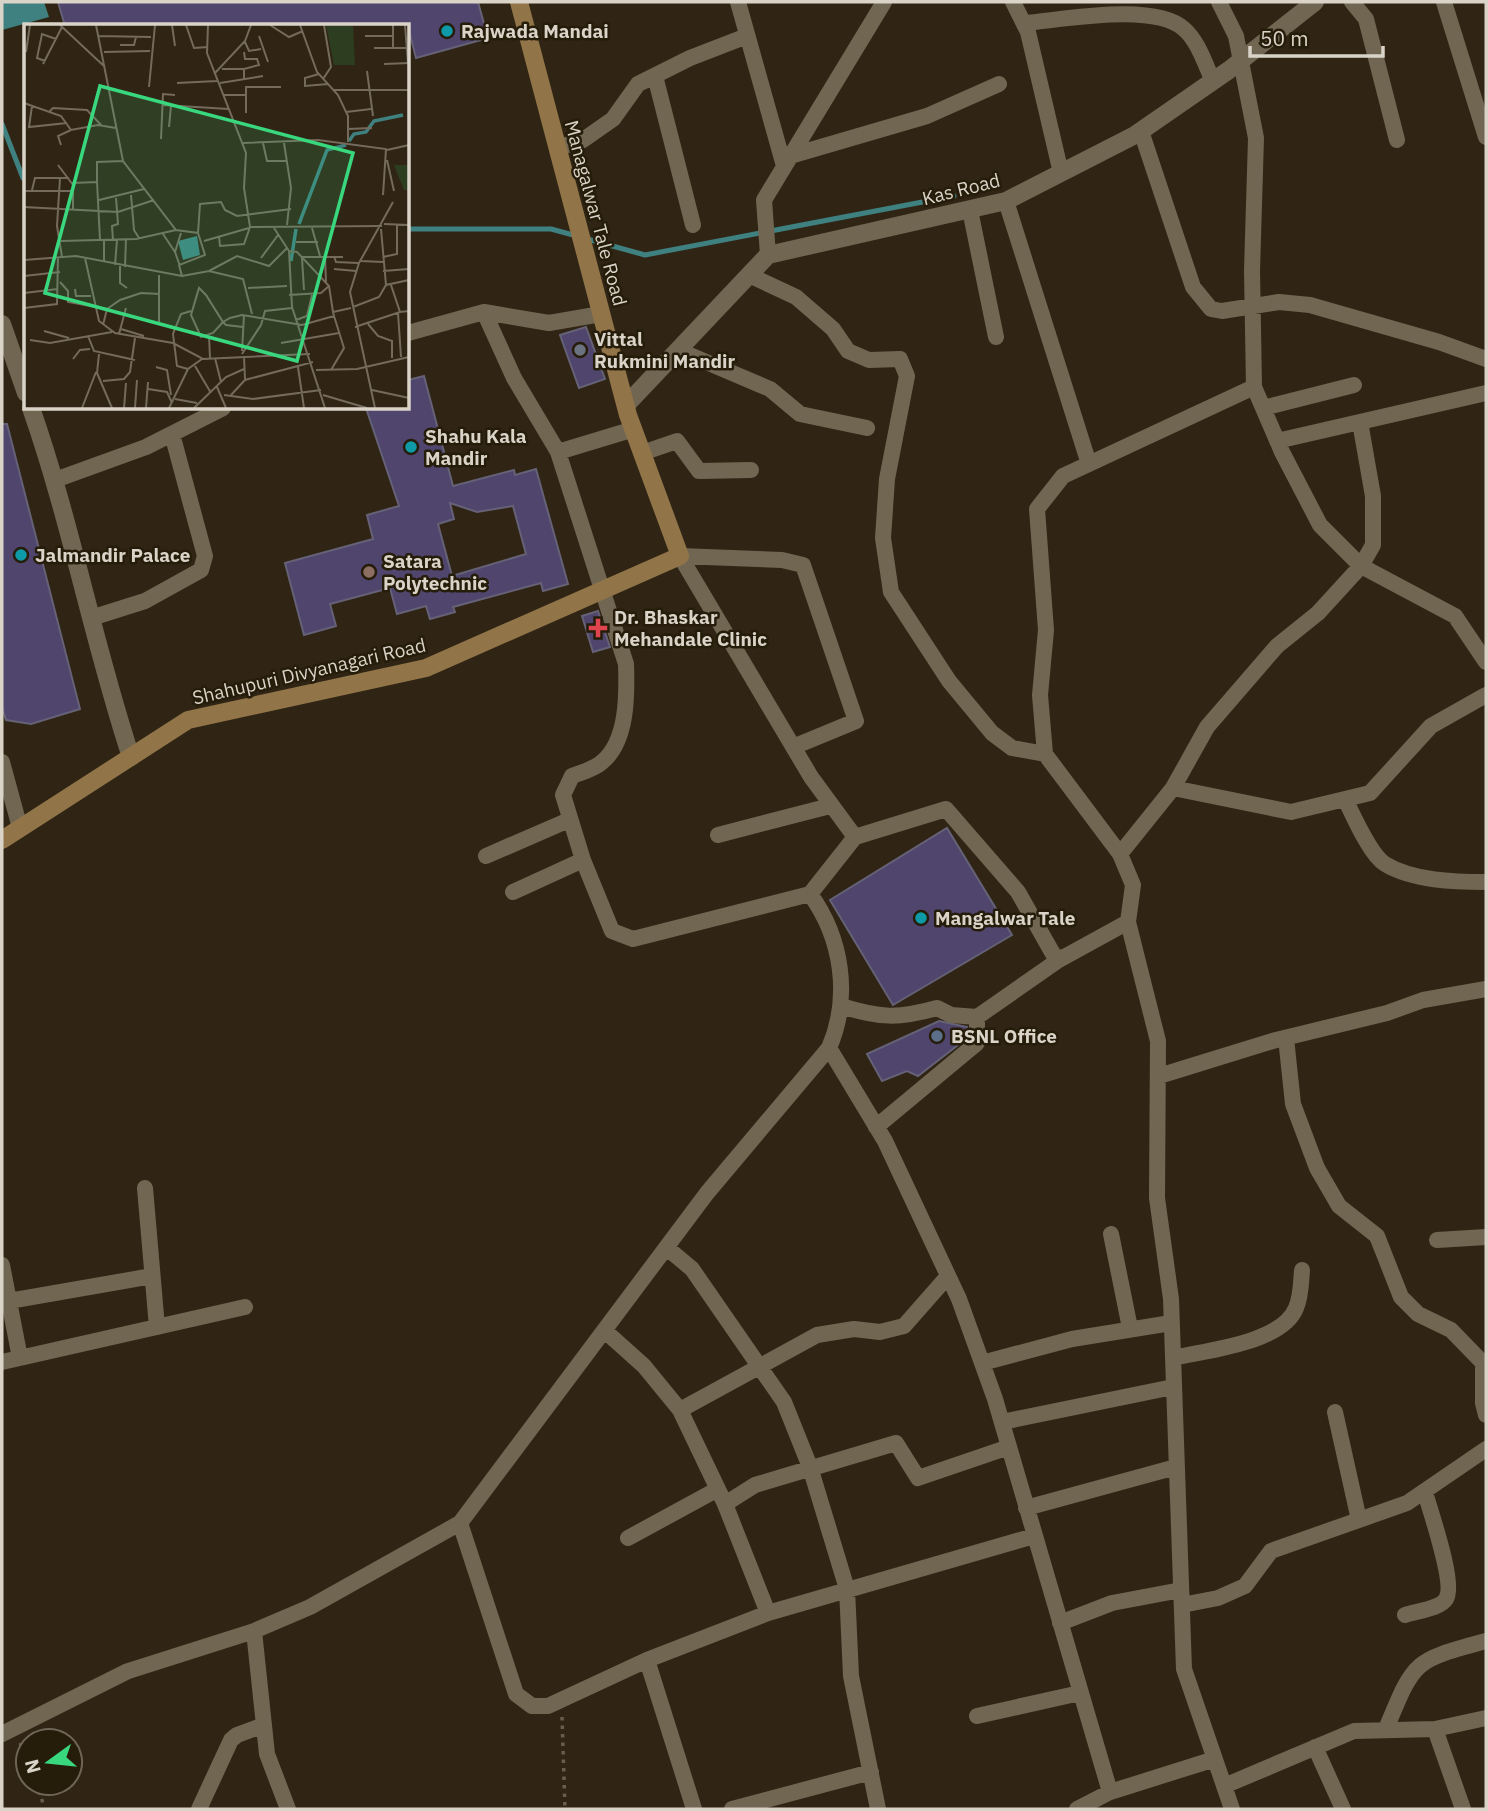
<svg xmlns="http://www.w3.org/2000/svg" width="1488" height="1811" viewBox="0 0 1488 1811" font-family="'IBM Plex Sans',sans-serif">
  <rect width="100%" height="100%" fill="#302514"/>
  <path fill="#3f8081" d="M2,2H44L49,17L2,30Z"/>
  <g fill="none" stroke-linecap="round" stroke-linejoin="round">
    <path stroke="#3f8081" stroke-width="5" d="M2,124L23,178H26
      M408,229H551L577,236
      M587,239L645,255L954,196"/>
  </g>
  <path fill="#4f456d" stroke="#656176" stroke-width="2" fill-rule="evenodd" d="M58,2H478L488,38L416,58L408,26H65Z
    M586,327L605,379L579,388L560,335Z
    M424,376L453,486L514,470L515,475L536,469L568,584L543,591L541,583L453,607L455,612L430,619L426,606L397,614L390,588L330,604L336,626L304,635L285,563L373,539L367,515L399,506L366,408H408V380ZM450,503L477,512L513,506L526,554L452,576L438,524L454,519Z
    M2,424H7L80,709L31,724L6,720L2,707Z
    M598,611L610,647L593,652L582,616Z
    M947,828L1012,935L893,1005L830,900Z
    M939,1021L967,1027V1038L918,1076L907,1071L882,1081L867,1054Z"/>
  <g fill="none" stroke-linecap="round" stroke-linejoin="round">
    <path stroke="#685e4f" stroke-width="3.5" stroke-dasharray="3.5 5" stroke-linecap="butt" d="M562,1717L565,1809
      M20,1743L28,1763
      M36,1783L43,1803"/>
    <path stroke="#716652" stroke-width="16" d="M738,2L784,166
      M1013,2L1028,32L1061,173
      M1219,2L1236,36L1256,138L1252,271L1254,387L1282,452L1320,525L1361,566L1455,616L1486,662
      M1352,2L1366,19L1397,140
      M1444,2L1486,137
      M1024,23C1063,20 1154,2 1184,29C1198,41 1205,64 1213,81
      M655,76L693,225
      M1141,131L1193,287L1211,309L1222,311L1279,302L1310,305L1439,342L1486,359
      M557,148L583,140L613,119L638,84L690,58L747,36
      M790,156L927,116L999,84
      M1006,201L1089,464
      M970,210L996,337
      M768,255L764,200L884,2
      M749,275L796,297L833,329L848,351L869,360L900,359L907,376L887,479L883,538L891,592L949,681L992,733L1012,748L1045,754
      M484,312L514,378L558,452L626,664C627,693 628,741 602,762C595,769 582,772 572,776L563,795L583,860L612,931L633,939L810,894
      M408,333L484,312L549,323L601,314
      M678,350L770,389L800,414L867,428
      M1263,408L1354,385
      M1360,422L1373,496V545L1361,566L1318,613L1277,646L1207,727L1173,788L1291,812L1370,793L1431,726L1486,695
      M1277,441L1486,393
      M558,452L634,429
      M642,453L677,441L699,471L751,470
      M55,480L146,447L223,408
      M680,556L782,560L803,565L856,721L793,747
      M680,556L811,777L855,837
      M91,618L145,601L201,570L205,556L172,434
      M2,762L20,828
      M1345,799C1353,815 1370,855 1385,864C1413,881 1455,882 1486,882
      M718,835L830,806
      M1120,854L1173,788
      M486,856L569,820
      M513,892L583,860
      M1128,922L1133,885L1120,854L1045,754L1040,695L1046,630L1037,509L1063,476L1254,387
      M841,1006C879,1018 898,1019 937,1008L951,1015L977,1017L1063,957
      M1286,1038L1293,1104L1317,1168L1339,1206L1377,1236L1401,1297L1418,1314L1451,1330L1483,1363L1486,1362
      M829,1048L885,1141L959,1299L995,1399L1110,1792
      M1159,1076L1276,1040L1387,1013L1423,1000L1486,989
      M876,1127L977,1043V1017
      M145,1188L157,1327
      M1111,1234L1130,1328
      M1437,1240L1486,1237
      M667,1248L692,1269L784,1402L810,1467L847,1589L851,1676L878,1809
      M2,1265L20,1358
      M9,1301L152,1276
      M605,1331L644,1366L680,1410L725,1504L768,1613
      M1173,1358C1207,1350 1282,1343 1296,1308C1301,1297 1301,1283 1302,1270
      M2,1362L245,1307
      M982,1363L1072,1339L1171,1323
      M1483,1363V1403L1486,1415
      M680,1410L817,1335L854,1329L880,1332L904,1326L948,1276
      M1335,1412L1359,1520
      M1002,1422L1173,1387
      M725,1504L755,1485L896,1443L918,1478L1009,1447
      M1026,1508L1176,1467
      M460,1523L516,1694L532,1706H548L647,1660L694,1809
      M628,1538L718,1489
      M1182,1605L1218,1598L1245,1586L1271,1551L1407,1503L1486,1449
      M1405,1615C1416,1611 1440,1609 1446,1599C1456,1584 1430,1511 1425,1492
      M1060,1623L1112,1603L1181,1590
      M254,1631L267,1754L288,1809
      M647,1660L768,1613L1034,1536
      M977,1716L1080,1693
      M1386,1729C1415,1659 1413,1661 1486,1641
      M1435,1729L1463,1809
      M2,1734L128,1671L254,1631L310,1607L460,1523L707,1193L829,1048C851,997 842,938 810,894L855,837L946,809L1018,892L1057,961L1128,922L1158,1041L1157,1198L1171,1299L1184,1669L1232,1809
      M1315,1747L1343,1809
      M1224,1786L1354,1731L1435,1729L1486,1718
      M199,1809L231,1740L237,1735L264,1725
      M732,1809L871,1772
      M1077,1809L1110,1792L1215,1759"/>
    <path stroke="#716652" stroke-width="18" d="M2,324L26,393
      M626,405L768,255L1006,201L1135,135L1229,70L1315,2
      M31,408C71,522 93,642 131,757"/>
    <path stroke="#917549" stroke-width="18" d="M2,840L188,720L426,668L680,556L628,415L519,2"/>
  </g>
  <g fill="#0f9aa8" stroke="#261c0a" stroke-width="2.5">
    <circle cx="447" cy="31" r="7"/>
    <circle cx="411" cy="447" r="7"/>
    <circle cx="21" cy="555" r="7"/>
    <circle cx="921" cy="918" r="7"/>
  </g>
  <circle fill="#6b7280" stroke="#261c0a" stroke-width="2.5" cx="580" cy="350" r="7"/>
  <circle fill="#8d6e63" stroke="#261c0a" stroke-width="2.5" cx="369" cy="572" r="7"/>
  <path fill="#e0444e" stroke="#261c0a" stroke-width="2.5" d="M594.5 617.5h7v7h7v7h-7v7h-7v-7h-7v-7h7z"/>
  <circle fill="#5c6f8a" stroke="#261c0a" stroke-width="2.5" cx="937" cy="1036" r="7"/>
  <g text-anchor="middle" stroke-width="5" stroke-linejoin="round" paint-order="stroke">
    <g font-size="19" font-weight="bold" fill="#dad3c8" stroke="#261c0a" text-anchor="start">
      <text x="461" y="38">Rajwada Mandai</text>
      <text x="594" y="346">Vittal<tspan x="594" dy="22">Rukmini Mandir</tspan></text>
      <text x="425" y="443">Shahu Kala<tspan x="425" dy="22">Mandir</tspan></text>
      <text x="35" y="562">Jalmandir Palace</text>
      <text x="383" y="568">Satara<tspan x="383" dy="22">Polytechnic</tspan></text>
      <text x="614" y="624">Dr. Bhaskar<tspan x="614" dy="22">Mehandale Clinic</tspan></text>
      <text x="935" y="925">Mangalwar Tale</text>
      <text x="951" y="1043">BSNL Office</text>
    </g>
    <g font-size="19" fill="#dad3c8" stroke="#261c0a">
      <text transform="translate(961 189) rotate(-14)" y="7">Kas Road</text>
      <text transform="translate(596 213) rotate(75)" y="7">Managalwar Tale Road</text>
      <text transform="translate(309 671) rotate(-13)" y="7">Shahupuri Divyanagari Road</text>
    </g>
  </g>
  <g transform="translate(24 24)">
    <rect width="385" height="385" fill="#302514"/>
    <path d="M302,1H329L331,41H310ZM370,141H385V166H380Z" fill="#2d3d20"/>
    <path d="M173,212L176,231L159,236L154,217Z" fill="#3f8081"/>
    <path fill="none" stroke="#3f8081" stroke-width="3.5" d="M325,117L330,110L342,108L350,97L379,91M275,200L303,126L322,121M267,237L272,205"/>
    <path fill="none" stroke="#746b5c" stroke-width="2" d="M36,1L81,43M148,1L151,22M162,1L170,24L184,23M184,1L183,29L222,129L220,164L226,203L358,202M246,1L265,13L279,7M276,1L293,48L314,71L324,92V118M369,1V23M381,1L384,39M74,12L127,13M235,12L244,38M341,12H369M221,18L225,27L237,25M96,21H110L112,13M350,24H383M2,28L6,1M80,28L126,27M21,37L13,34L18,10L32,15M19,40L38,3M360,40L385,39M198,45H220M343,47L349,92M191,49L221,17L227,1M295,50L281,54V62L304,60M220,55V45L235,41L233,35H221L220,28M299,55L307,43L300,1M153,59L193,57M196,59L239,52M125,63L131,1M310,66H385M199,71H222M0,79L37,92L47,106L74,101L92,104M139,81L205,85M8,82L5,103L43,99M25,88L29,84L63,86L78,102M322,88L347,85M222,89V63H257M145,103L147,82M324,105L348,104M137,115L139,70L151,71M219,119L294,116L362,125L359,171M239,119L243,137H262M260,119L267,164L263,201M37,121L34,112L47,106M363,126L385,121M363,136L370,167M34,141L49,161V185M36,154L33,202L38,233M73,158L76,216M48,159L73,158V138L99,137M8,166L11,154H45M0,167H49M107,171L110,206L115,214M75,176L120,165M0,183L94,188L130,176M360,200L385,201M250,204L265,227L268,283L301,384M288,204L296,232M357,205L362,261M174,209L176,180L197,178L201,186L213,192L267,185M139,210L151,228M195,212L196,222L220,220L226,203M80,216V239M89,216L88,202L94,200L92,174M37,217L112,215L152,206M180,217L225,204M272,218H294M265,227L273,228L305,262L309,288L327,284M301,232L302,258M310,232L312,238L334,239M277,233H319M359,233L373,230V201M61,234L75,297L91,309L149,319L179,335L286,330M237,234L254,211M278,234L280,266M0,236L52,232L158,252L155,241L181,231L174,209L152,206L99,137L72,1M337,237L359,238M91,241L93,216M96,242V259L103,264M156,242L151,228L157,209M101,243L102,215M310,245L332,247M185,247L213,232L245,242L263,224M359,247L385,245M0,252L36,248M158,252L185,247L219,255L228,290M36,258L44,267V278L83,285M367,261L376,288L385,287M224,264L263,262M51,265L52,272H67M0,269L34,265M265,271L297,269L305,262M329,283L355,273L362,261L385,256M0,284L33,280L34,233M374,289L377,333M272,296L283,292L288,271M344,300L354,312L368,317V334M79,301L83,285L96,276L117,269L136,270M135,301V251M219,303L202,301L199,298L182,271L175,264L167,291L177,313L189,309L199,298L206,294L218,291L278,301L310,292L309,288M331,303L376,288M97,305L120,312M20,307L45,314M95,310L102,284M64,312L70,327L111,336M185,312L186,334M6,316L26,319L88,308M257,319L315,309M218,327L220,291M75,330L73,349L88,384M218,330L237,301L241,287L268,284M220,333L221,355M191,334L197,358M49,335L56,326L66,325M171,342L187,369M132,343L143,346L147,371M274,343L280,384M164,345L153,342L149,310L157,290L167,287M292,346L333,345L385,333M307,346L320,324L310,292M79,357L100,355L106,348L111,314M193,363L202,384M124,365L143,368L148,379M348,366L385,374M200,371L229,375L297,366M207,371L221,356L289,338M299,371L343,384M151,375L173,379M58,384L72,348M100,384L102,359M111,384L113,356M122,384L124,358M145,384L164,345L178,335M170,384L202,353L220,345M351,384L326,268L335,239L369,178"/>
    <path fill="#39d87f" fill-opacity="0.15" stroke="#39d87f" stroke-width="3.5" d="M76,62L329,129L273,337L21,269Z"/>
    <rect width="385" height="385" fill="none" stroke="#dad3c8" stroke-width="3.5"/>
  </g>
  <rect width="1488" height="1811" fill="none" stroke="#dad3c8" stroke-width="7"/>
  <g transform="translate(49 1762) rotate(255)"><circle r="33" fill="#261c0a" stroke="#6e6556" stroke-width="2"/>
  <path d="M0-5L12 26L0 18L-12 26Z" fill="#39d87f"/>
  <text y="-10" font-size="19" font-weight="bold" text-anchor="middle" fill="#dad3c8">N</text>
  </g>
  <path d="M1250 46v10h133v-10" fill="none" stroke="#dad3c8" stroke-width="3.5"/>
  <text x="1260" y="46" font-size="21" fill="#dad3c8" stroke="#261c0a" stroke-width="5" paint-order="stroke">50 m</text>
</svg>
